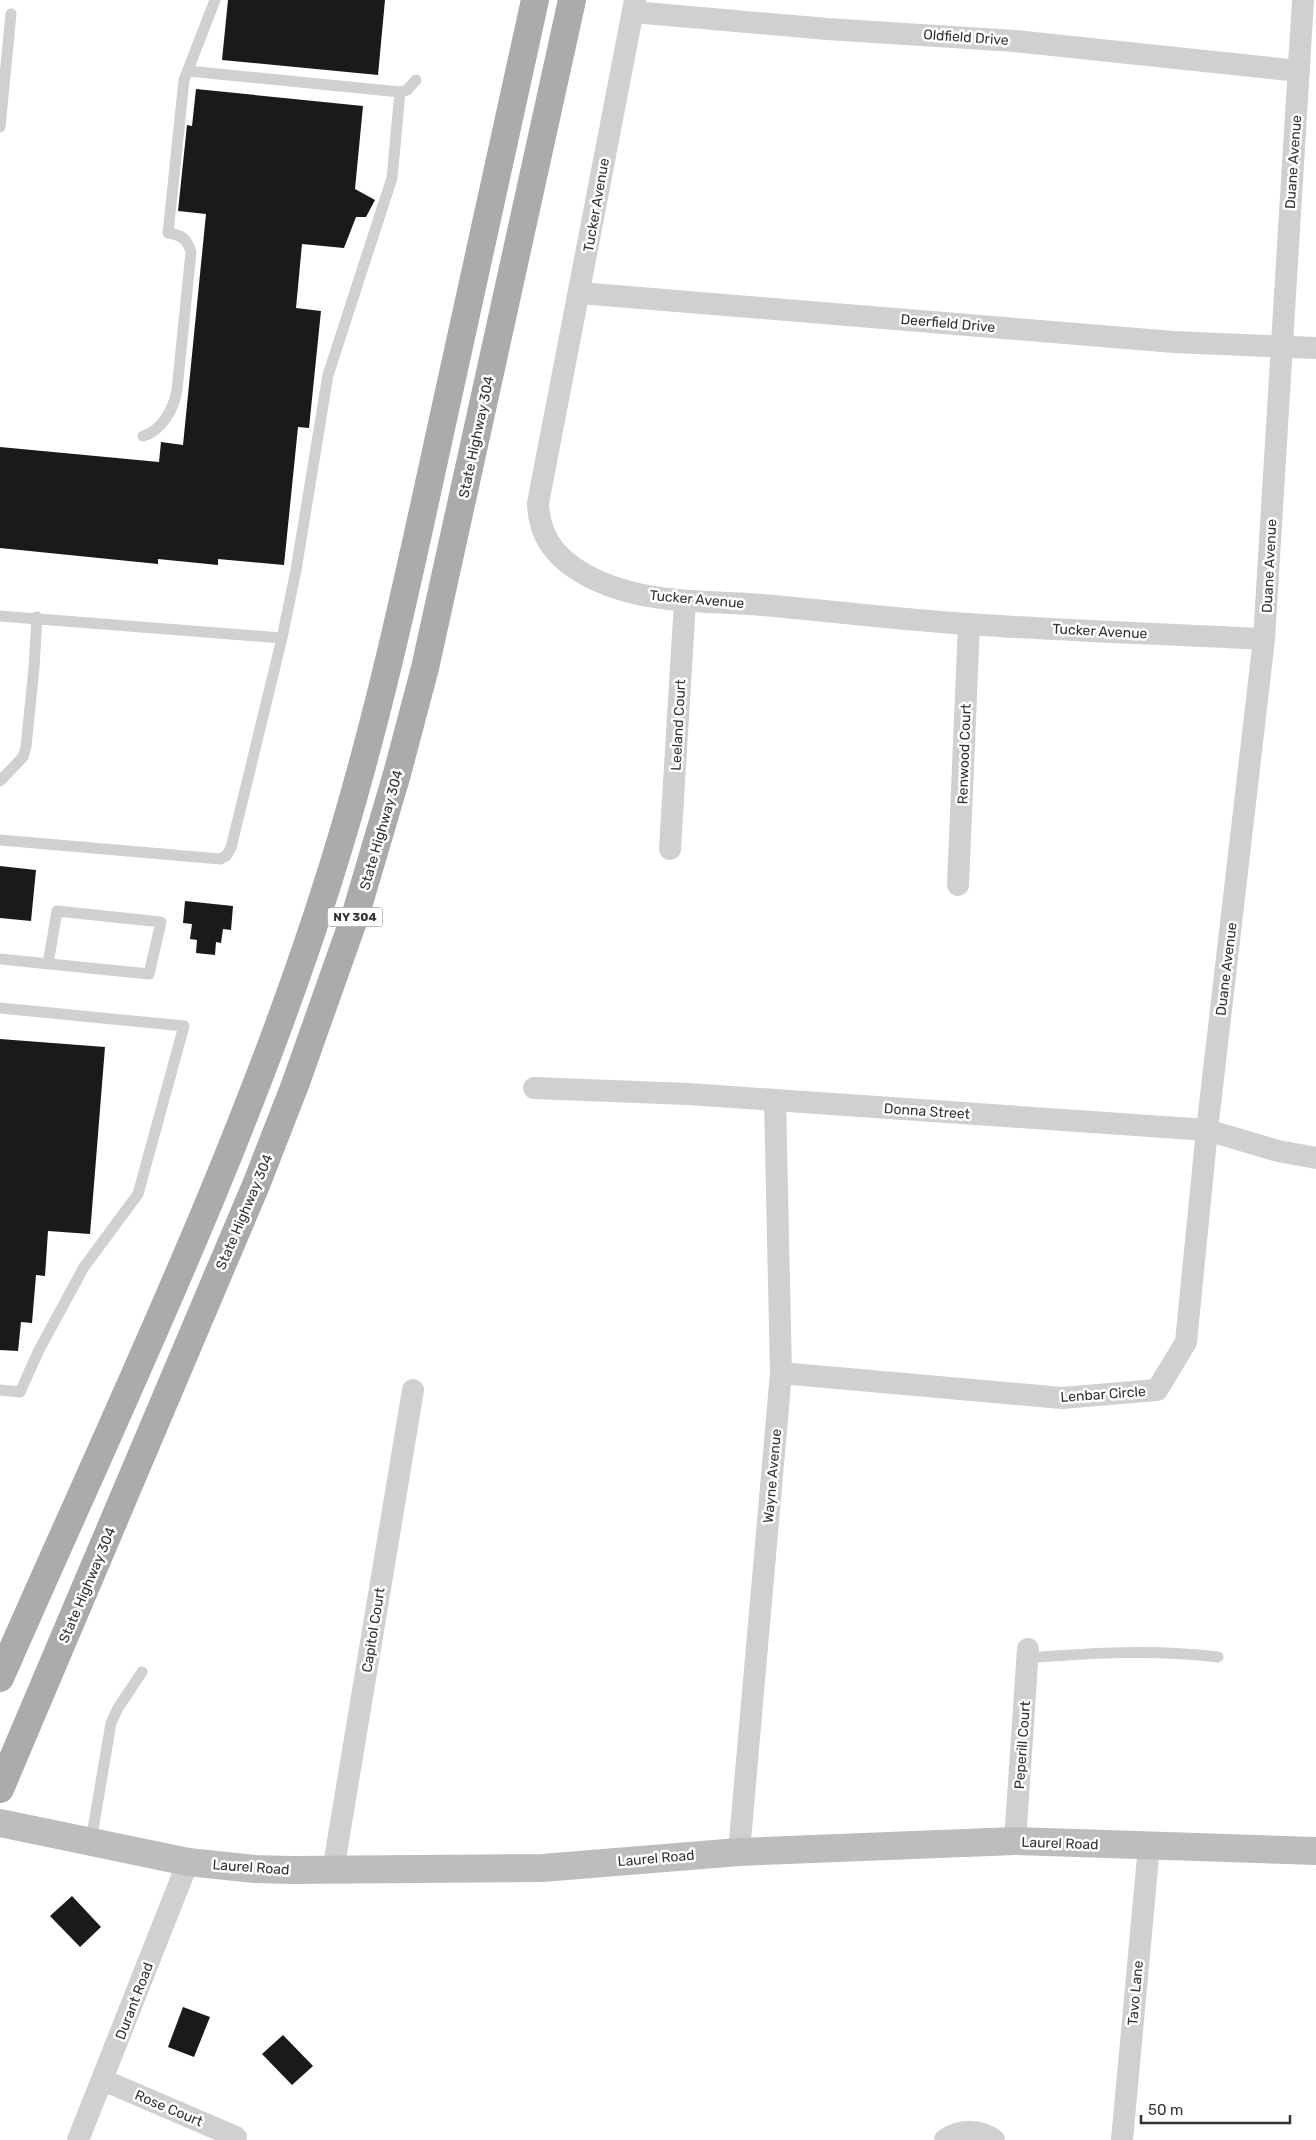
<svg xmlns="http://www.w3.org/2000/svg" width="1316" height="2140" viewBox="0 0 1316 2140" font-family="Rubik,sans-serif">
  <rect width="100%" height="100%" fill="#fff"/>
  <path fill="#1a1a1a" d="M228,0H385L378,75L222,60Z
    M196,89L363,106L355,189L375,200L366,217H356L344,248L302,244L296,308L321,311L309,428L298,427L284,565L218,559V565L158,559V564L0,548V447L159,462L161,442L183,445L206,214L178,211L187,125L192,126Z
    M0,866L36,870L31,921L0,918Z
    M185,901L233,906L231,930L223,929L221,943L216,942L215,955L196,953L197,940L190,939L192,924L183,923Z
    M0,1039L105,1047L90,1234L48,1231L45,1276L36,1275L32,1323L21,1322L18,1351L0,1350Z
    M72,1896L101,1927L80,1947L50,1916Z
    M183,2007L210,2017L194,2057L168,2047Z
    M283,2035L313,2066L292,2085L262,2054Z"/>
  <g fill="none" stroke-linecap="round" stroke-linejoin="round">
    <path stroke="#d0d0d0" stroke-width="11" d="M188,71L400,92L407,90L416,80
      M0,127L11,14
      M143,436C162,431 174,408 177,390L191,252C187,238 181,235 168,233L184,80L215,0
      M0,616L282,638L231,848L226,856L220,859L0,840
      M282,638L296,570L328,375L392,178L400,92
      M0,781L23,757L26,747L34,668L37,617
      M0,959L149,974L161,922L57,911L48,964
      M0,1008L184,1026L138,1194L84,1267L39,1350L20,1392L0,1390
      M1027,1658C1091,1653 1154,1649 1218,1657
      M91,1841L111,1723L118,1708L142,1672"/>
    <path stroke="#d0d0d0" stroke-width="22" d="M635,0L538,503C539,543 563,565 598,581C653,606 716,600 774,606C839,612 904,620 968,624C1067,631 1166,634 1264,639
      M633,12L827,29L1015,41L1299,71
      M580,293L1174,342L1316,348
      M670,849L685,601
      M958,885L969,624
      M534,1088L688,1094L1207,1130L1278,1151L1316,1158
      M781,1373L1062,1398L1157,1390L1186,1342L1207,1130L1264,639L1303,0
      M1015,1841L1028,1649
      M739,1852L781,1373L775,1100
      M333,1871L413,1390
      M103,2080L236,2137
      M78,2140L188,1862
      M945,2140C959,2129 980,2129 994,2140
      M1122,2140L1149,1846"/>
    <path stroke="#bdbdbd" stroke-width="28" d="M0,1823L188,1862L255,1869L293,1870L542,1868L739,1852L1015,1841L1316,1851"/>
    <path stroke="#ababab" stroke-width="28" d="M0,1678C115,1415 241,1156 328,882C374,738 406,590 438,442C470,295 503,147 535,0
      M0,1789L256,1185L295,1085L356,913L397,774L425,668L572,0"/>
  </g>
  <g text-anchor="middle" stroke-width="5" stroke-linejoin="round" paint-order="stroke">
    <rect fill="#fff" stroke="#707070" stroke-width="1" x="327.5" y="907.5" width="55" height="19" rx="4"/>
    <g font-size="12" font-weight="bold" fill="#333">
      <text x="355" y="921">NY 304</text>
    </g>
    <g font-size="14" fill="#333" stroke="#fff">
      <text transform="translate(966 37) rotate(4)" y="5">Oldfield Drive</text>
      <text transform="translate(1293 162) rotate(-86)" y="5">Duane Avenue</text>
      <text transform="translate(596 205) rotate(-80)" y="5">Tucker Avenue</text>
      <text transform="translate(948 323) rotate(5)" y="5">Deerfield Drive</text>
      <text transform="translate(476 437) rotate(-78)" y="5">State Highway 304</text>
      <text transform="translate(1269 566) rotate(-87)" y="5">Duane Avenue</text>
      <text transform="translate(697 599) rotate(5)" y="5">Tucker Avenue</text>
      <text transform="translate(1100 631) rotate(3)" y="5">Tucker Avenue</text>
      <text transform="translate(678 725) rotate(-87)" y="5">Leeland Court</text>
      <text transform="translate(964 754) rotate(-88)" y="5">Renwood Court</text>
      <text transform="translate(381 830) rotate(-74)" y="5">State Highway 304</text>
      <text transform="translate(1226 969) rotate(-83)" y="5">Duane Avenue</text>
      <text transform="translate(927 1111) rotate(4)" y="5">Donna Street</text>
      <text transform="translate(244 1212) rotate(-67)" y="5">State Highway 304</text>
      <text transform="translate(1103 1394) rotate(-4)" y="5">Lenbar Circle</text>
      <text transform="translate(772 1476) rotate(-85)" y="5">Wayne Avenue</text>
      <text transform="translate(87 1585) rotate(-67)" y="5">State Highway 304</text>
      <text transform="translate(373 1630) rotate(-81)" y="5">Capitol Court</text>
      <text transform="translate(1022 1745) rotate(-86)" y="5">Peperill Court</text>
      <text transform="translate(1060 1843) rotate(2)" y="5">Laurel Road</text>
      <text transform="translate(656 1858) rotate(-5)" y="5">Laurel Road</text>
      <text transform="translate(251 1867) rotate(4)" y="5">Laurel Road</text>
      <text transform="translate(1135 1993) rotate(-85)" y="5">Tavo Lane</text>
      <text transform="translate(134 2001) rotate(-69)" y="5">Durant Road</text>
      <text transform="translate(169 2108) rotate(23)" y="5">Rose Court</text>
    </g>
  </g>
  <path d="M1141 2115v8h149v-8" fill="none" stroke="#333333" stroke-width="2.5"/>
  <text x="1148" y="2115" font-size="15" fill="#333333" stroke="#ffffff" stroke-width="4" paint-order="stroke">50 m</text>
</svg>
